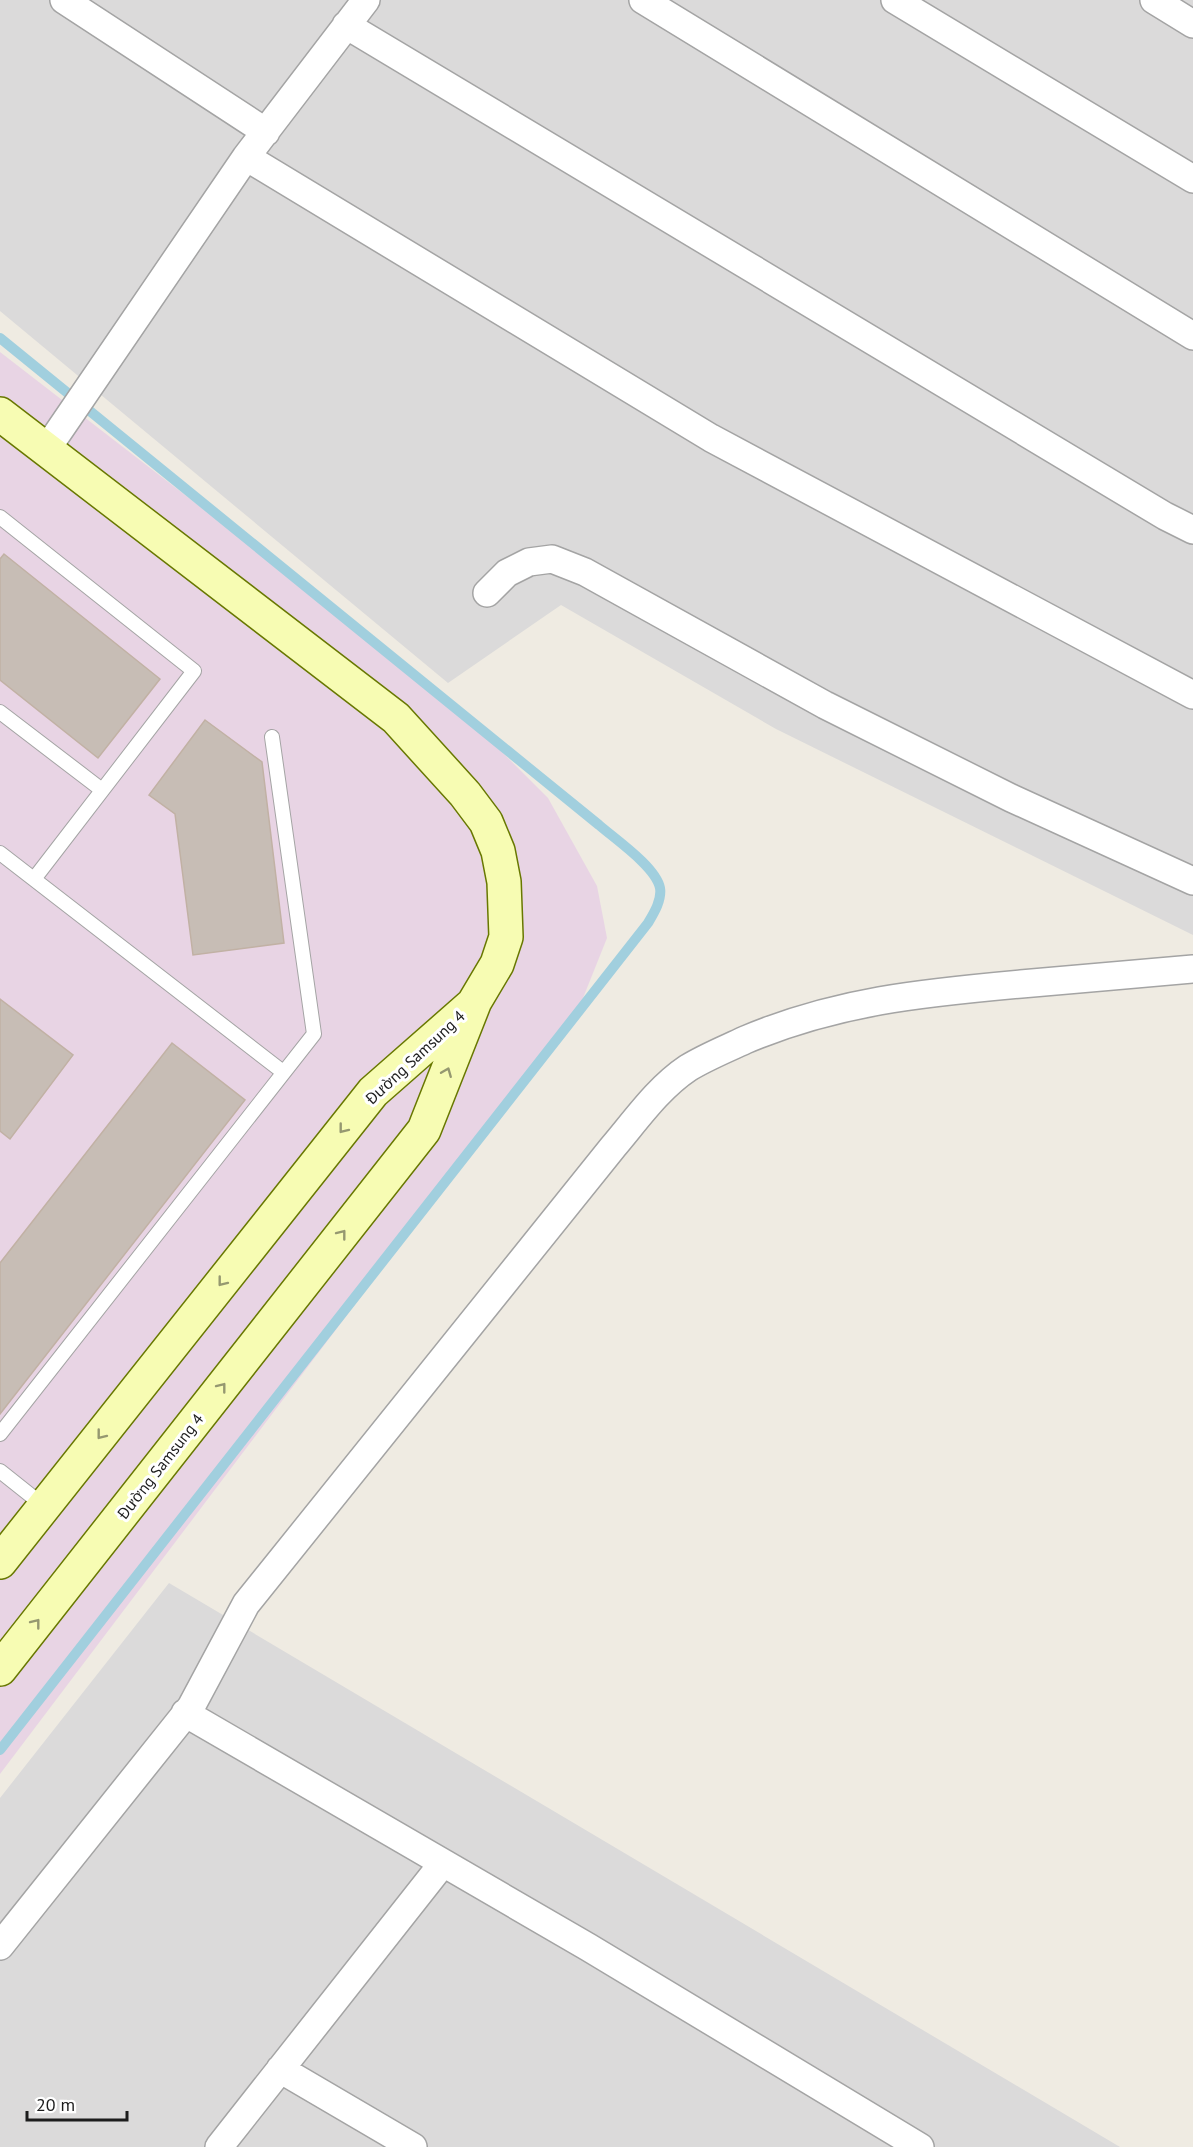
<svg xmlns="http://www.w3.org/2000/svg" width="1193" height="2147" viewBox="0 0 1193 2147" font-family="'PT Sans',sans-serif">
  <rect width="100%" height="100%" fill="#efebe2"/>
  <path fill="#dbdada" d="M0,0H1193V935L776,729L561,605L448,683L0,311Z
    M169,1583L1120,2147H0V1798Z"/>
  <path fill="#e8d4e4" d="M0,352L449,699L548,798L597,886L607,938L579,1008L0,1774Z"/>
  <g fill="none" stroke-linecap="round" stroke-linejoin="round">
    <path stroke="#a1cfde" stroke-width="10" d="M0,338L599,825C615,839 656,867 660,888C662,900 654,913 648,923L0,1750"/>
  </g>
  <path fill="#c7bdb5" stroke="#c1b1a4" stroke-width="1.5" d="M4,554L160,679L98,758L0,680V559Z
    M205,720L262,762L284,943L193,955L175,814L149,795Z
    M0,999L73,1055L10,1139L0,1131Z
    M172,1043L245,1100L0,1414V1263Z"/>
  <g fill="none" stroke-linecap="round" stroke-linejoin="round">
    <g stroke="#a4a4a4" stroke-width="16">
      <path id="lane" d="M0,517L194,671L34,879
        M0,712L102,790
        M0,853L283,1072
        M0,1434L314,1034L272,737
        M0,1471L44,1506"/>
    </g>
    <g stroke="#a4a4a4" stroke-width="30">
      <path id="street" d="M64,0L266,132
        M643,0L1193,336
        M895,0L1193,179
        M1154,0L1193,24
        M346,25L1165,516L1193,530
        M246,157L711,438L1193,695
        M46,450L246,157L366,0
        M487,593L507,573L529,562L552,559L585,572L825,705L1011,798L1193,881
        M185,1713L588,1947L920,2147
        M0,1946L191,1707L246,1604L613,1147C636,1120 658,1088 688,1068C706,1057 726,1049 745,1040C837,1001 922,993 1021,984C1078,979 1136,974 1193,969
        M280,2069L413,2147
        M219,2147L443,1863"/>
    </g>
    <g stroke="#687800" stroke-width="36">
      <path id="secondary" d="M0,414L396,718L465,794L486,822L498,851L504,882L506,937L497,964L475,1001L424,1130L0,1669
        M0,1562L373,1092L472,1005"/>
    </g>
    <use href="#lane" stroke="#fff" stroke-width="14"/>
    <use href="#street" stroke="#fff" stroke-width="27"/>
    <use href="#secondary" stroke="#f7fcb3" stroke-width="33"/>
  </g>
  <defs><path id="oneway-chevron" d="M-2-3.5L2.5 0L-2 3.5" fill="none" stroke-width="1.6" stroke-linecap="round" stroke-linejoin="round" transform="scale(1.5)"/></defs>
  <g stroke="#959870">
    <use href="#oneway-chevron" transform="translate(447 1072) rotate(-68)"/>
    <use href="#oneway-chevron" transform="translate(343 1129) rotate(128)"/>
    <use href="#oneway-chevron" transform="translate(342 1234) rotate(-52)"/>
    <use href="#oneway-chevron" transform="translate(222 1282) rotate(128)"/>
    <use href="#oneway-chevron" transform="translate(222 1387) rotate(-52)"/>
    <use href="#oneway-chevron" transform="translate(101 1435) rotate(128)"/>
    <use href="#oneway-chevron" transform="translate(36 1623) rotate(-52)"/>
  </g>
  <g text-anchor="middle" stroke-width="6" stroke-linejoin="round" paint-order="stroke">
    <g font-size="16" fill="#1d1d1d" stroke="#fff">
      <text transform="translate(415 1057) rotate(-43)" y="6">Đường Samsung 4</text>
      <text transform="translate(160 1466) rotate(-52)" y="6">Đường Samsung 4</text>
    </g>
  </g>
  <path d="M27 2111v9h100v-9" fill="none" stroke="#1d1d1d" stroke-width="3"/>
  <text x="36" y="2111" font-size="18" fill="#1d1d1d" stroke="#ffffff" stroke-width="4.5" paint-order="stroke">20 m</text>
</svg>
